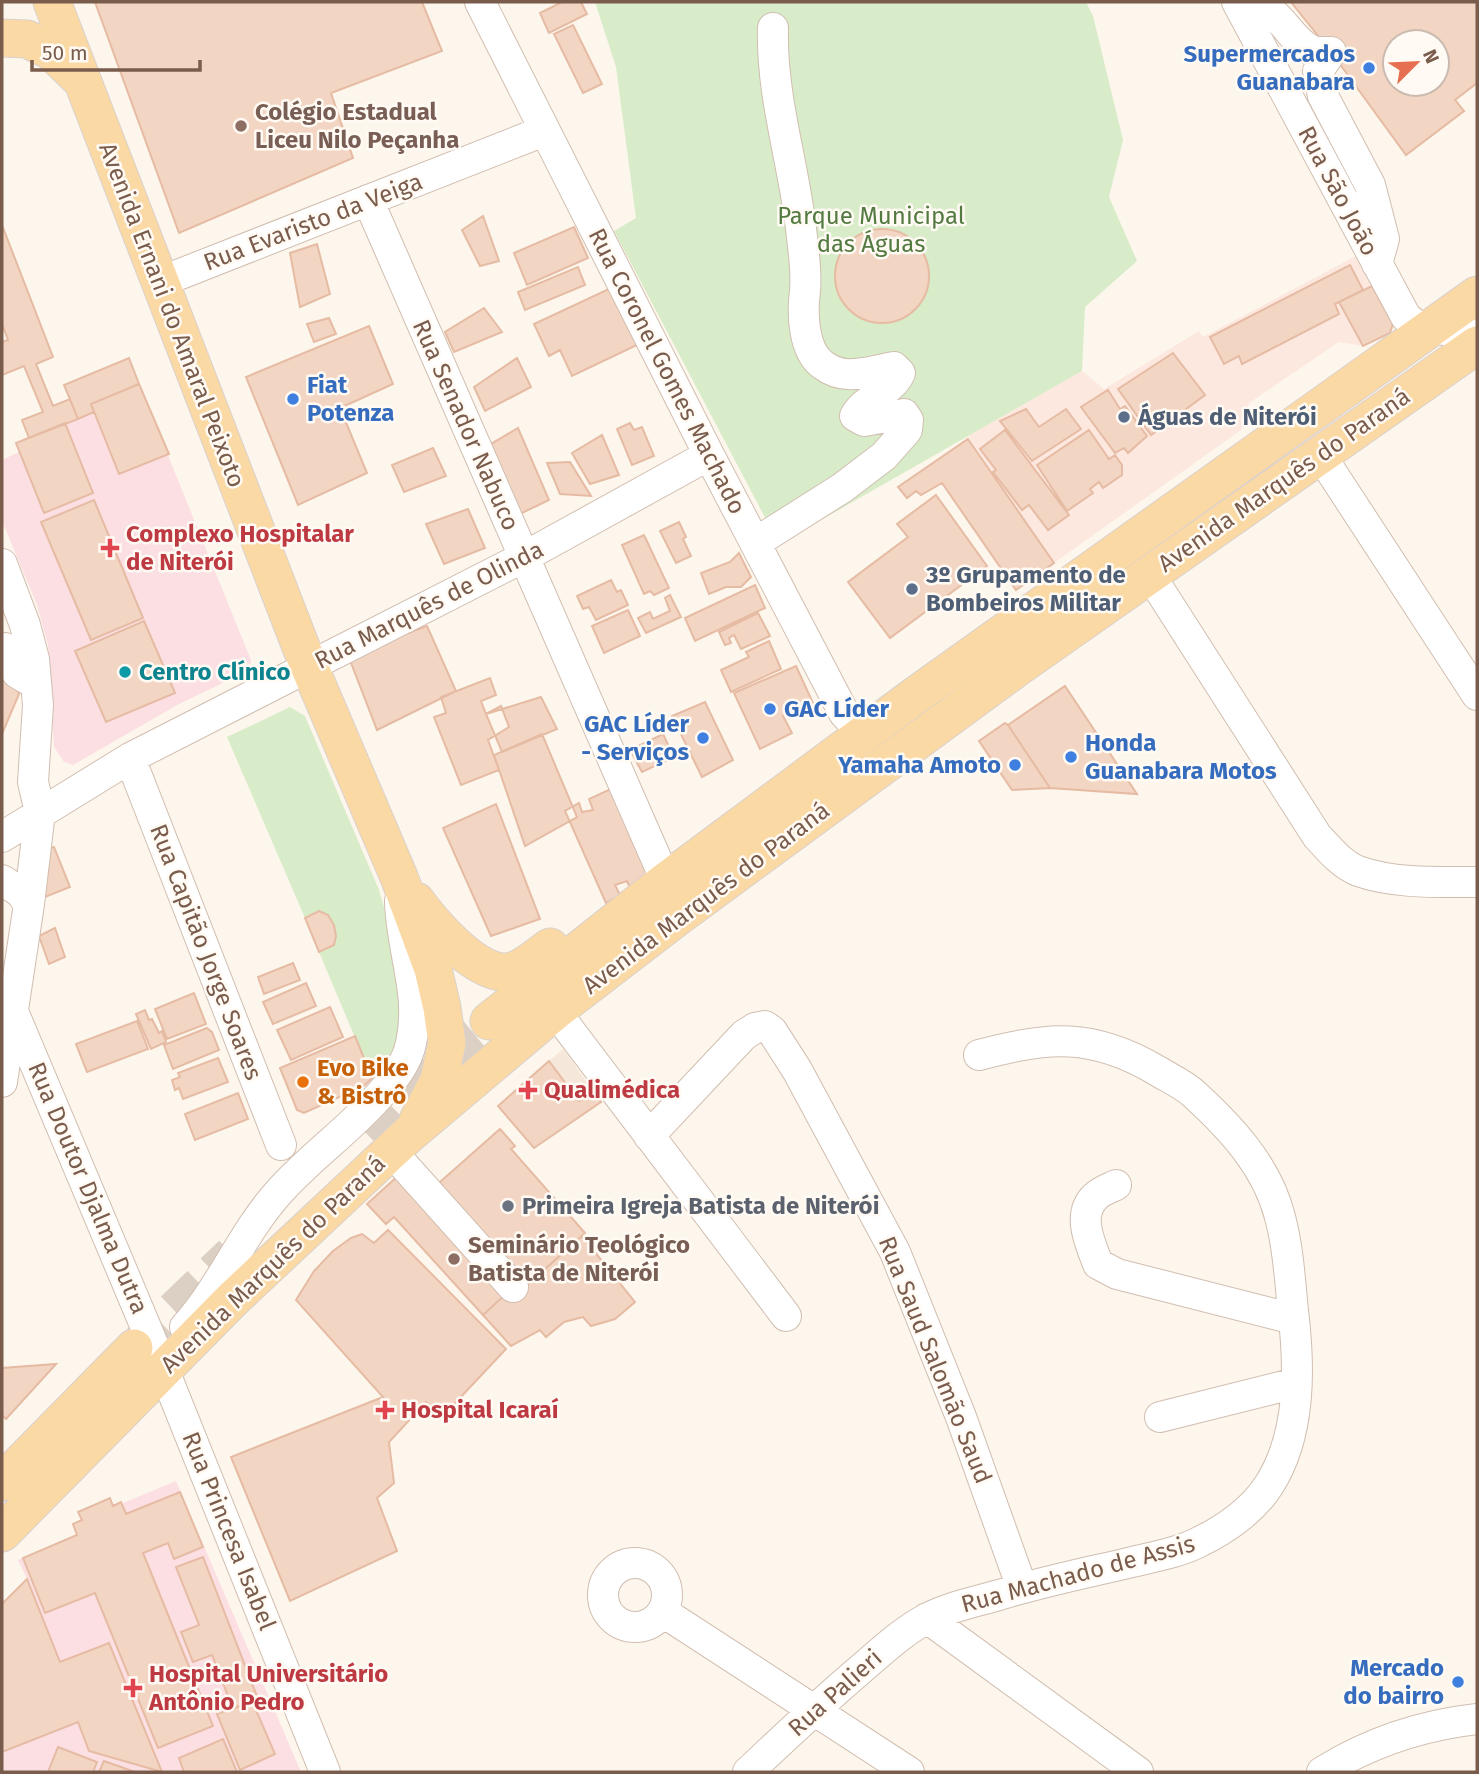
<svg xmlns="http://www.w3.org/2000/svg" width="1479" height="1774" viewBox="0 0 1479 1774" font-family="'Fira Sans',sans-serif">
  <rect width="100%" height="100%" fill="#fdf6ec"/>
  <path fill="#f5e8da" d="M563,1049L601,1102L534,1148L498,1106Z"/>
  <path fill="#fde8e0" d="M1356,256L1372,286L1339,302L1363,346L1339,342L1249,403L1241,430L1054,563L968,436L1082,371L1104,389L1199,331L1203,337Z"/>
  <path fill="#fbdfe3" d="M139,384L251,660L250,670L179,704L73,765L64,762L54,747L48,645L37,605L2,521V460L19,452L16,443L93,412L91,404Z
    M176,1481L301,1772H2V1604L27,1579L18,1560L76,1535L73,1524Z"/>
  <path fill="#d8ecc9" d="M595,2H1086L1093,16L1123,140L1109,197L1137,261L1085,307L1082,371L779,544L614,231L636,218L616,67Z
    M290,707L305,716L379,890L395,947L403,1021L398,1044L387,1063L372,1078L319,952L334,945C338,929 334,917 319,911L305,918L227,737Z"/>
  <path fill="#f3d5c3" stroke="#e6bba3" stroke-width="2" fill-rule="evenodd" d="M95,2H422L442,51L331,93L353,158L179,233Z
    M562,2H581L587,14L549,33L540,13Z
    M1291,2H1477V83L1455,100L1464,111L1406,155L1331,52ZM1395,42H1437V84H1395Z
    M573,25L602,84L583,93L554,34Z
    M483,216L499,261L480,266L462,230Z
    M2,225L53,357L36,364L53,406L70,399L78,419L29,438L22,420L43,412L24,366L2,375V342L8,340L2,324Z
    M574,227L588,258L527,285L514,253Z
    M835 276a47 47 0 1 1 94 0a47 47 0 1 1-94 0Z
    M317,244L330,294L300,307L290,253Z
    M1350,265L1363,290L1335,304L1339,314L1242,364L1239,356L1224,364L1210,337Z
    M578,267L585,285L525,310L518,292Z
    M1372,286L1393,324L1390,333L1363,346L1339,302Z
    M613,287L639,344L572,376L560,350L549,356L534,324Z
    M484,308L502,332L454,352L445,332Z
    M329,318L336,334L314,342L307,324Z
    M369,326L393,384L340,408L367,473L298,505L246,377Z
    M1173,353L1205,395L1151,435L1118,389Z
    M129,358L139,384L91,404L94,412L78,419L64,385Z
    M517,358L531,387L485,411L474,387Z
    M139,384L169,454L119,474L91,404Z
    M1108,390L1120,409L1125,406L1147,436L1128,453L1124,448L1115,453L1081,407Z
    M1026,409L1039,427L1066,409L1081,429L1032,461L1000,421Z
    M65,423L93,493L44,513L16,443Z
    M630,423L634,430L642,427L654,456L632,465L617,429Z
    M518,428L549,500L520,514L491,444Z
    M1005,430L1069,515L1048,530L1029,505L1022,510L993,472L996,470L980,449Z
    M1089,430L1109,459L1115,455L1122,465V475L1103,488L1099,482L1090,489L1093,493L1067,511L1037,465Z
    M602,435L619,475L590,484L572,453Z
    M968,439L1054,563L1016,590L942,483L921,495L916,491L907,498L898,487Z
    M433,448L446,476L404,492L392,465Z
    M570,462L591,496L560,494L547,463Z
    M936,495L987,566L890,638L848,582L908,537L897,524Z
    M94,500L143,618L91,640L41,522Z
    M468,509L485,548L444,564L426,524Z
    M679,522L686,537L683,539L691,556L676,563L660,531Z
    M644,535L669,588L654,595L650,591L644,594L622,545Z
    M739,553L751,577L741,587H726L709,594L701,573L730,562Z
    M611,580L617,592L621,590L628,605L596,620L589,607L583,609L577,596Z
    M755,585L765,608L695,641L685,618Z
    M670,595L681,617L646,633L638,618L650,612L653,619L670,611L665,598Z
    M628,610L640,636L604,653L592,626Z
    M758,613L770,636L741,649L734,635L729,638L731,643L725,645L719,632Z
    M144,621L175,693L106,722L75,651Z
    M427,626L456,691L377,730L348,655Z
    M769,641L781,669L731,692L721,670L749,657L746,652Z
    M2,651L19,694L2,734Z
    M796,666L813,703L783,716L792,733L760,749L734,693Z
    M490,678L496,695L481,701L486,714L501,706L509,727L488,740L499,770L461,785L434,717L446,713L441,697Z
    M1065,686L1137,794L1050,788L1008,725Z
    M541,697L557,729L502,752L486,714Z
    M705,702L733,760L702,777L672,716Z
    M1005,723L1008,725L1050,788L1012,790L979,741Z
    M542,734L577,817L525,846L494,755Z
    M663,734L674,757L642,772L630,750Z
    M615,787L655,881L631,890L627,881L615,885L620,895L606,903L565,811L579,803L582,812L593,810L589,799Z
    M496,804L540,919L491,936L443,828Z
    M54,847L70,887L40,899L42,850Z
    M319,911L328,915L334,925L336,936L334,945L319,952L305,918Z
    M55,928L65,957L49,964L39,936Z
    M293,963L300,980L264,994L258,977Z
    M306,983L316,1006L273,1024L263,1002Z
    M194,993L206,1024L167,1039L155,1009Z
    M330,1007L343,1037L291,1060L277,1030Z
    M145,1010L149,1020L152,1019L159,1033L162,1031L166,1042L151,1049L136,1014Z
    M137,1021L148,1049L87,1072L76,1044Z
    M207,1028L212,1032L219,1050L173,1069L164,1045Z
    M355,1036L372,1078L364,1086L304,1113L297,1110L280,1068Z
    M218,1058L228,1082L183,1099L179,1088L175,1090L172,1080L180,1077L178,1073Z
    M549,1061L579,1101L593,1091L601,1102L534,1148L498,1106Z
    M238,1093L248,1119L195,1140L185,1114Z
    M500,1129L515,1146L511,1149L585,1233L525,1287L432,1189Z
    M399,1175L507,1293L483,1315L394,1217L386,1224L367,1204Z
    M388,1230L506,1349L442,1417L426,1402L389,1442L394,1483L377,1498L397,1551L290,1601L231,1457L383,1397L296,1300L314,1271L333,1251L351,1238L362,1234L374,1243Z
    M582,1236L635,1302L615,1319L591,1326L583,1317L564,1322L546,1337L540,1330L511,1346L483,1315L520,1281L525,1287Z
    M56,1364L6,1419L2,1415V1368Z
    M180,1492L203,1547L174,1559L168,1543L143,1553L213,1726L158,1748L95,1593L45,1613L23,1558L77,1535L73,1524L82,1520L78,1512L110,1498L113,1506L121,1502L126,1514Z
    M203,1557L258,1699L233,1709L212,1655L193,1662L181,1632L199,1625L176,1567Z
    M27,1579L60,1662L109,1643L162,1772L89,1751L78,1722L2,1752V1604Z
    M252,1701L275,1754L240,1770L217,1714Z
    M223,1739L237,1772H184L179,1758Z
    M58,1747L97,1762L93,1772H48Z
    M104,1761L135,1772H99Z"/>
  <g fill="none" stroke-linecap="round" stroke-linejoin="round">
    <path stroke="#dcd0c4" stroke-width="37" stroke-dasharray="37 18" stroke-linecap="butt" d="M363,1130L398,1096L489,1021
      M134,1348L232,1254"/>
    <g stroke="#d1beb0" stroke-width="32">
      <path id="minor" d="M480,2L709,455L844,713L863,734
        M1237,2L1406,317L1417,326L1477,335
        M1254,2C1281,11 1289,38 1309,49C1315,53 1324,52 1331,52
        M1331,52L1318,71L1323,96L1370,185L1384,239L1377,264
        M368,200L666,881
        M160,282L544,131
        M1321,456L1477,695
        M755,543L842,488L884,456L907,430L908,420L904,414L864,421L855,416C866,397 891,393 900,373L894,367C869,371 845,382 823,365C803,351 802,313 805,291C807,270 803,249 801,228C793,161 771,95 773,28
        M2,564L25,625L34,659L38,705L33,782L40,812L29,904L2,1082
        M1150,575L1317,836C1329,849 1341,864 1358,871C1394,884 1440,882 1477,882
        M5,648L17,673L36,684
        M130,758L281,1145
        M2,837L130,758L524,557L709,455
        M2,880L20,892L29,904
        M12,1009L163,1368L325,1772
        M555,1011L786,1316
        M649,1136L744,1035L755,1028L765,1026L772,1031L797,1070L895,1252L961,1417L1022,1588
        M391,1151L513,1287
        M1116,1185C1110,1188 1101,1191 1096,1196C1076,1214 1090,1243 1098,1264L1117,1274L1294,1319
        M185,1327C222,1286 242,1233 279,1192C309,1158 348,1131 378,1097C392,1081 407,1064 411,1043C422,994 401,950 400,901
        M1160,1417L1296,1383
        M603 1595a32 32 0 1 1 64 0a32 32 0 1 1-64 0Z
        M663,1612L909,1772
        M927,1618L1138,1772
        M748,1772C785,1737 822,1702 861,1669C882,1651 902,1632 926,1619C949,1607 974,1602 999,1595C1041,1582 1085,1573 1128,1563C1152,1557 1179,1553 1201,1541C1226,1529 1254,1509 1269,1485C1301,1435 1300,1368 1293,1311C1290,1280 1288,1247 1280,1217C1267,1166 1231,1128 1194,1094C1183,1084 1169,1078 1156,1070C1093,1033 1048,1036 979,1055
        M1322,1772C1369,1743 1423,1725 1477,1719"/>
    </g>
    <g stroke="#dad1cd" stroke-width="39">
      <path id="major" d="M52,2L301,647L399,877L433,969L442,1008L447,1043L439,1080L418,1120
        M2,38L27,39L51,51L78,77
        M416,901C433,924 472,970 503,972C520,973 537,956 550,947
        M489,1021L666,881L916,695L1477,295
        M2,1482L134,1348
        M2,1533L233,1299L408,1135L555,1011L676,918L1018,667L1477,345"/>
    </g>
    <use href="#minor" stroke="#fff" stroke-width="30"/>
    <use href="#major" stroke="#fbd9a5" stroke-width="37"/>
  </g>
  <g fill="#3f7fe0" stroke="#fffaf3" stroke-width="2.5">
    <circle cx="1369" cy="68" r="7"/>
    <circle cx="293" cy="399" r="7"/>
    <circle cx="770" cy="709" r="7"/>
    <circle cx="703" cy="738" r="7"/>
    <circle cx="1071" cy="757" r="7"/>
    <circle cx="1015" cy="765" r="7"/>
    <circle cx="1458" cy="1682" r="7"/>
  </g>
  <g fill="#8d6e63" stroke="#fffaf3" stroke-width="2.5">
    <circle cx="241" cy="126" r="7"/>
    <circle cx="454" cy="1259" r="7"/>
  </g>
  <g fill="#5c6f8a" stroke="#fffaf3" stroke-width="2.5">
    <circle cx="1124" cy="417" r="7"/>
    <circle cx="912" cy="589" r="7"/>
  </g>
  <g fill="#e0444e" stroke="#fffaf3" stroke-width="2.5">
    <path d="M106.5 537.5h7v7h7v7h-7v7h-7v-7h-7v-7h7z"/>
    <path d="M524.5 1079.5h7v7h7v7h-7v7h-7v-7h-7v-7h7z"/>
    <path d="M381.5 1399.5h7v7h7v7h-7v7h-7v-7h-7v-7h7z"/>
    <path d="M129.5 1677.5h7v7h7v7h-7v7h-7v-7h-7v-7h7z"/>
  </g>
  <circle fill="#0f9aa8" stroke="#fffaf3" stroke-width="2.5" cx="125" cy="672" r="7"/>
  <circle fill="#e8710a" stroke="#fffaf3" stroke-width="2.5" cx="303" cy="1082" r="7"/>
  <circle fill="#6b7280" stroke="#fffaf3" stroke-width="2.5" cx="508" cy="1206" r="7"/>
  <g text-anchor="middle" stroke-width="5" stroke-linejoin="round" paint-order="stroke">
    <g font-size="24" font-weight="bold" fill="#366cbe" stroke="#fffaf3" text-anchor="end">
      <text x="1355" y="62">Supermercados<tspan x="1355" dy="28">Guanabara</tspan></text>
      <text x="307" y="393" text-anchor="start">Fiat<tspan x="307" dy="28">Potenza</tspan></text>
      <text x="784" y="717" text-anchor="start">GAC Líder</text>
      <text x="689" y="732">GAC Líder<tspan x="689" dy="28">- Serviços</tspan></text>
      <text x="1085" y="751" text-anchor="start">Honda<tspan x="1085" dy="28">Guanabara Motos</tspan></text>
      <text x="1001" y="773">Yamaha Amoto</text>
      <text x="1444" y="1676">Mercado<tspan x="1444" dy="28">do bairro</tspan></text>
    </g>
    <g font-size="24" font-weight="bold" fill="#785e54" stroke="#fffaf3" text-anchor="start">
      <text x="255" y="120">Colégio Estadual<tspan x="255" dy="28">Liceu Nilo Peçanha</tspan></text>
      <text x="468" y="1253">Seminário Teológico<tspan x="468" dy="28">Batista de Niterói</tspan></text>
    </g>
    <g font-size="24" fill="#7a5c4d" stroke="#fffaf3">
      <text transform="translate(1338 191) rotate(62)" y="8">Rua São João</text>
      <text transform="translate(313 222) rotate(-21)" y="8">Rua Evaristo da Veiga</text>
      <text transform="translate(172 315) rotate(69)" y="8">Avenida Ernani do Amaral Peixoto</text>
      <text transform="translate(667 371) rotate(63)" y="8">Rua Coronel Gomes Machado</text>
      <text transform="translate(466 425) rotate(66)" y="8">Rua Senador Nabuco</text>
      <text transform="translate(1284 480) rotate(-35)" y="8">Avenida Marquês do Paraná</text>
      <text transform="translate(429 605) rotate(-27)" y="8">Rua Marquês de Olinda</text>
      <text transform="translate(706 898) rotate(-37)" y="8">Avenida Marquês do Paraná</text>
      <text transform="translate(206 952) rotate(69)" y="8">Rua Capitão Jorge Soares</text>
      <text transform="translate(88 1188) rotate(67)" y="8">Rua Doutor Djalma Dutra</text>
      <text transform="translate(273 1264) rotate(-44)" y="8">Avenida Marquês do Paraná</text>
      <text transform="translate(935 1360) rotate(68)" y="8">Rua Saud Salomão Saud</text>
      <text transform="translate(229 1531) rotate(68)" y="8">Rua Princesa Isabel</text>
      <text transform="translate(1078 1574) rotate(-15)" y="8">Rua Machado de Assis</text>
      <text transform="translate(835 1693) rotate(-42)" y="8">Rua Palieri</text>
    </g>
    <g font-size="24" fill="#537a41" stroke="#fffaf3">
      <text x="871" y="224">Parque Municipal<tspan x="871" dy="28">das Águas</tspan></text>
    </g>
    <g font-size="24" font-weight="bold" fill="#4e5e75" stroke="#fffaf3" text-anchor="start">
      <text x="1138" y="425">Águas de Niterói</text>
      <text x="926" y="583">3º Grupamento de<tspan x="926" dy="28">Bombeiros Militar</tspan></text>
    </g>
    <g font-size="24" font-weight="bold" fill="#be3a42" stroke="#fffaf3" text-anchor="start">
      <text x="126" y="542">Complexo Hospitalar<tspan x="126" dy="28">de Niterói</tspan></text>
      <text x="544" y="1098">Qualimédica</text>
      <text x="401" y="1418">Hospital Icaraí</text>
      <text x="149" y="1682">Hospital Universitário<tspan x="149" dy="28">Antônio Pedro</tspan></text>
    </g>
    <g font-size="24" font-weight="bold" fill="#0d838f" stroke="#fffaf3" text-anchor="start">
      <text x="139" y="680">Centro Clínico</text>
    </g>
    <g font-size="24" font-weight="bold" fill="#c56008" stroke="#fffaf3" text-anchor="start">
      <text x="317" y="1076">Evo Bike<tspan x="317" dy="28">&amp; Bistrô</tspan></text>
    </g>
    <g font-size="24" font-weight="bold" fill="#5b616d" stroke="#fffaf3" text-anchor="start">
      <text x="522" y="1214">Primeira Igreja Batista de Niterói</text>
    </g>
  </g>
  <rect width="1479" height="1774" fill="none" stroke="#7a5c4d" stroke-width="7"/>
  <g transform="translate(1416 63) rotate(66)"><circle r="33" fill="#fffaf3" stroke="#cabbb1" stroke-width="2"/>
  <path d="M0-5L12 26L0 18L-12 26Z" fill="#e76f51"/>
  <text y="-10" font-size="19" font-weight="bold" text-anchor="middle" fill="#7a5c4d">N</text>
  </g>
  <path d="M32 60v10h168v-10" fill="none" stroke="#7a5c4d" stroke-width="3.5"/>
  <text x="42" y="60" font-size="21" fill="#7a5c4d" stroke="#fffaf3" stroke-width="5" paint-order="stroke">50 m</text>
</svg>
